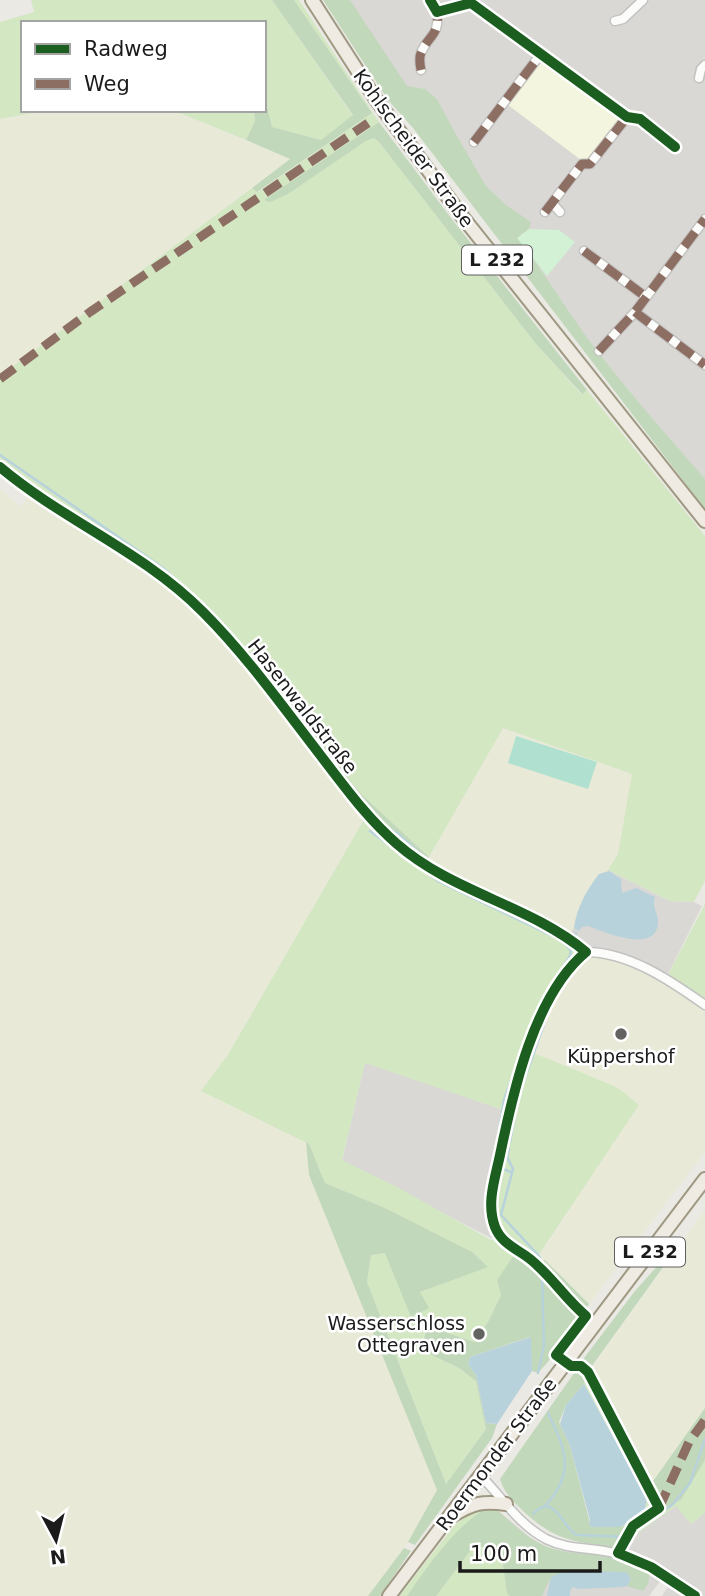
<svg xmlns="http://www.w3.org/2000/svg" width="705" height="1596" viewBox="0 0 705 1596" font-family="'DejaVu Sans',sans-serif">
  <rect width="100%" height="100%" fill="#eae9e4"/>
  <path fill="#d9d8d5" d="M329,0H705V509Z
    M608,870L670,901L694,902L702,906L664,982L580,945L568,937Z
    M365,1062L503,1110L489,1176V1203L493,1239L342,1161Z
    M676,1505L691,1524L705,1513V1596H662L669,1585L661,1580L649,1596H407L495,1508L531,1538L546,1547L566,1552L619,1559L628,1540Z"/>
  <path fill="#f3f5de" d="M547,62L617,115L619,119L588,161L581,160L508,105L540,63Z"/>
  <path fill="#e8ead7" d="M49,110H172L290,159L0,376V119Z
    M0,489L21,507L32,490L183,595L234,646L366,816L229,1053L201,1091L306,1142L309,1175L437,1490L408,1542L368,1596H0Z
    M502,728L632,774L618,854L568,937L426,863Z
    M580,945L664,982L705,1008V1152L589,1304L545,1260H536L570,1210L520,1175L582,1074L525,1050L544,999Z
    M705,1210V1408L651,1484L592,1367Z"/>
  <path fill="#d3e7c3" d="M31,0H272L353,116L321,140L272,127L264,94V23H23V110H49L0,119V22L34,12Z
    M294,0H299L379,122L265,200L288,194L366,141L374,138L379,142L536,344L581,394L587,390L705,536V881L694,902L670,901L608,870L618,854L632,774L503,728L429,857L358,791L320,742L183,595L0,465V376L252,188L258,192L372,113Z
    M172,110H254L255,121L246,140Z
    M366,816L433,870L580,946L544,999L503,1110L365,1063L342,1160L399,1188L491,1240L496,1239L513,1257L497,1280L501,1295L488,1322L474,1342L426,1327L421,1350L459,1368L476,1381L486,1429L446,1484L367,1282L371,1255L385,1253L420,1292L487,1266L471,1252L385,1208L325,1183L309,1144L201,1091L229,1053Z
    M705,904V1008L664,982Z
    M531,1052L612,1085L622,1091L639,1105L536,1259C524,1251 510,1245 503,1232C481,1193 519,1093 531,1052Z
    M581,1362L589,1370L592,1367L662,1509L681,1500L705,1460V1513L691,1524L676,1506L625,1543L621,1541L629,1528L628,1523L644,1513L647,1499L584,1384L586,1373L579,1366Z
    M487,1508C456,1535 431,1563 407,1596H399L454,1526L473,1510Z
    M472,1547H488L502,1556L507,1593L510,1596H436Z"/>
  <path fill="#c2d8ba" d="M272,0H294L372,113L257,192L252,188L290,159L246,140L255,121L254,110H264V94L272,127L321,140L353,115Z
    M323,0H350L407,86L425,89L437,99L454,131L486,186L506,205L531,222L529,229L518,238C543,271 564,306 588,339C625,388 665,433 705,479V509L413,128L388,100Z
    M379,122L451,218L587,390L582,394L536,344L379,142L374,138L366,141L288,194L270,202L264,200Z
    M259,678H272L358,791L429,857L425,864L367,816Z
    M306,1142L309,1144L325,1183L385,1208L472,1252L488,1267L420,1292L429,1308L411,1317L385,1253L371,1255L367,1282L446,1484L486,1429L476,1381L459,1368L421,1350L427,1326L474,1342L488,1322L501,1295L497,1280L518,1249L536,1260H545L589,1304L561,1347L538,1373L532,1371L530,1337L470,1357L468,1364L476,1375L486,1423L497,1424L492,1438L415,1545L408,1542L437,1490L309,1175Z
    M677,1244L679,1245L589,1370L581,1362L635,1291Z
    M579,1366L586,1373L584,1384L566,1405L559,1422L570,1446L591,1527H620L628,1523L629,1527L618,1548C571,1541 553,1541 518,1506C511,1499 503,1490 500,1479Z
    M705,1408V1460L681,1500L662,1509L651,1484Z
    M487,1508H495C511,1522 528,1540 548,1547C580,1559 623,1549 650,1572L648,1584L643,1591L627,1586L629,1583C614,1580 565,1566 553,1577C548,1580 545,1591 542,1596H510L507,1593L502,1556L488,1547H473L436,1596H407C427,1567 456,1525 487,1508Z
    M404,1548L411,1551L380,1596H368Z"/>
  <path fill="#d2f1d5" d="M529,229L559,230L575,242L547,276L517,238Z"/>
  <path fill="#b0e1d0" d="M516,736L597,762L588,789L508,763Z"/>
  <path fill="#b8d2dc" d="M609,871L621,879L622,893L636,888L655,897C651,908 659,913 658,924C655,954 604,932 588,926L582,927L579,931L574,928C577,907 586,891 599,874Z
    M531,1337L532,1371L497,1424L486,1423L476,1375L468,1364L470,1357Z
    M584,1384L647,1499L644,1513L620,1527H591L589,1524L590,1520L570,1446L560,1424L566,1405Z
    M589,1571L627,1572L631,1579L627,1586L623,1587L579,1589L573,1587L570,1591V1596H547L551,1577L560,1573Z"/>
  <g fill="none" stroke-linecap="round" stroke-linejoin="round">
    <path stroke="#b8d2dc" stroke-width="2.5" d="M0,455L163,568L204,605L252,657
      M256,663L330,761
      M355,794L387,828L397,833L423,857L455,877L563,928
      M370,831L438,881L561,940L571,950
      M575,937L576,933
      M551,1006L560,988
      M528,1036L545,996L570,956L571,949
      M510,1142L519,1095L549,1010
      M509,1149L507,1157L513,1169L501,1215L539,1256L544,1267
      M494,1164L504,1100L524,1045
      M501,1168L511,1172
      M538,1373L544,1345L542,1275
      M544,1507C576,1474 566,1450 548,1413
      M533,1514C555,1491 562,1528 577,1535L629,1537L673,1504L690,1483L705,1439"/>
    <g stroke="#c2c2c0" stroke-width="11">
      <path id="street" d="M430,0L437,12L471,3L627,117L640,119L675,147
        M615,21L623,19L643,0
        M421,70C420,65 419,57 421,53C428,35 440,36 437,12
        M699,78L701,69L705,65
        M474,142L540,55
        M552,203L560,212
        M545,212L582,164H590L627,117
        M584,251L646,297
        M635,312L705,365
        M599,351L635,312L705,219
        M0,467C64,521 144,552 203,612C247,656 283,707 321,756C345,787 367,818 397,844C453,893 530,905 586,952
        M593,1323C576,1306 560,1287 542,1270C527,1256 503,1247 495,1227C486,1203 495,1179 500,1155C513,1092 534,995 586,952C629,952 671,981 705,1005
        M480,1475C501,1496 518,1524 546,1539C568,1550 591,1547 614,1553C644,1559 671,1579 695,1596"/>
    </g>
    <g stroke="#9f9882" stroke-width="16">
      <path id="primary" d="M312,0L375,98L461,215L705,521
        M452,1516C473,1503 482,1501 506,1504
        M389,1596L705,1179"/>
    </g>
    <use href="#street" stroke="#fcfcfb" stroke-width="8"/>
    <use href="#primary" stroke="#efebe3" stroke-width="12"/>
    <path stroke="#8d6e63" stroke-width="9" stroke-dasharray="18 9" stroke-linecap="butt" d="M421,70C420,65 419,57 421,53C428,35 440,36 437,12
      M474,142L540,55
      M545,212L582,164H590L627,117
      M584,251L646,297
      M635,312L705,365
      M599,351L635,312L705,219
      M0,379L90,312L368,123
      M659,1508L689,1442L705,1420"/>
    <g stroke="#fff" stroke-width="15">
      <path id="cycleway" d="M430,0L437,12L471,3L627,117L640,119L675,147
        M0,467C64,521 144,552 203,612C247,656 283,707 321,756C345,787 367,818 397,844C453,893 530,905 586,952C534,995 513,1092 500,1155C495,1179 486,1203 495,1227C501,1242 513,1247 526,1256C549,1272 564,1298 586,1316L556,1355L571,1366H581L588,1372L659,1508L633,1526L618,1553L651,1567L695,1596"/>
    </g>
    <use href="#cycleway" stroke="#1b5e20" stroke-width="10"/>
  </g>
  <g fill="#636361" stroke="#fff" stroke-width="2.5">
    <circle cx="621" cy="1034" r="7"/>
    <circle cx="479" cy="1334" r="7"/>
  </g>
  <g text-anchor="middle" stroke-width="5" stroke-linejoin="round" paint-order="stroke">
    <g fill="#fff" stroke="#5f5f5f" stroke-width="2">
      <rect x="462" y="245.5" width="70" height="29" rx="5"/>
      <rect x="615" y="1237.5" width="70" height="29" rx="5"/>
    </g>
    <g font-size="18" font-weight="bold" fill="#1b1b1b">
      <text x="497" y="266">L 232</text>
      <text x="650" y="1258">L 232</text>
    </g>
    <g font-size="19" fill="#1b1b1b" stroke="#fff">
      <text transform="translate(414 148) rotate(54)" y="7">Kohlscheider Straße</text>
      <text transform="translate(303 706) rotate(52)" y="7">Hasenwaldstraße</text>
      <text transform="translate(496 1454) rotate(-53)" y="7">Roermonder Straße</text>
    </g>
    <g font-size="19" fill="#1b1b1b" stroke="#fff">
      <text x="621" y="1063">Küppershof</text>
      <text x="465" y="1330" text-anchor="end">Wasserschloss<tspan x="465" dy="22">Ottegraven</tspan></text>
    </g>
  </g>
  <rect x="21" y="21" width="245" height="91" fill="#ffffff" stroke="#a4a4a4" stroke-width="2"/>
  <rect x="35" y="44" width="35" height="10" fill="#1b5e20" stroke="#a4a4a4" stroke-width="2"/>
  <text x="84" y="56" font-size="21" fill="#1b1b1b">Radweg</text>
  <rect x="35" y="79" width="35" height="10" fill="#8d6e63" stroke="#a4a4a4" stroke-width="2"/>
  <text x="84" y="91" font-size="21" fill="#1b1b1b">Weg</text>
  <g transform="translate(56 1540) rotate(173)" stroke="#ffffff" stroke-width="5" paint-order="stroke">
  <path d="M0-5L12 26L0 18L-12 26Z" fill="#1b1b1b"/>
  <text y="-10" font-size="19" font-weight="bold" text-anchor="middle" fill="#1b1b1b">N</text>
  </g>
  <path d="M460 1561v10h140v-10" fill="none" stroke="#1b1b1b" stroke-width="3.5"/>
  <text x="470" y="1561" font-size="21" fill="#1b1b1b" stroke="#ffffff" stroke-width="5" paint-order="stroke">100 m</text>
</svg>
